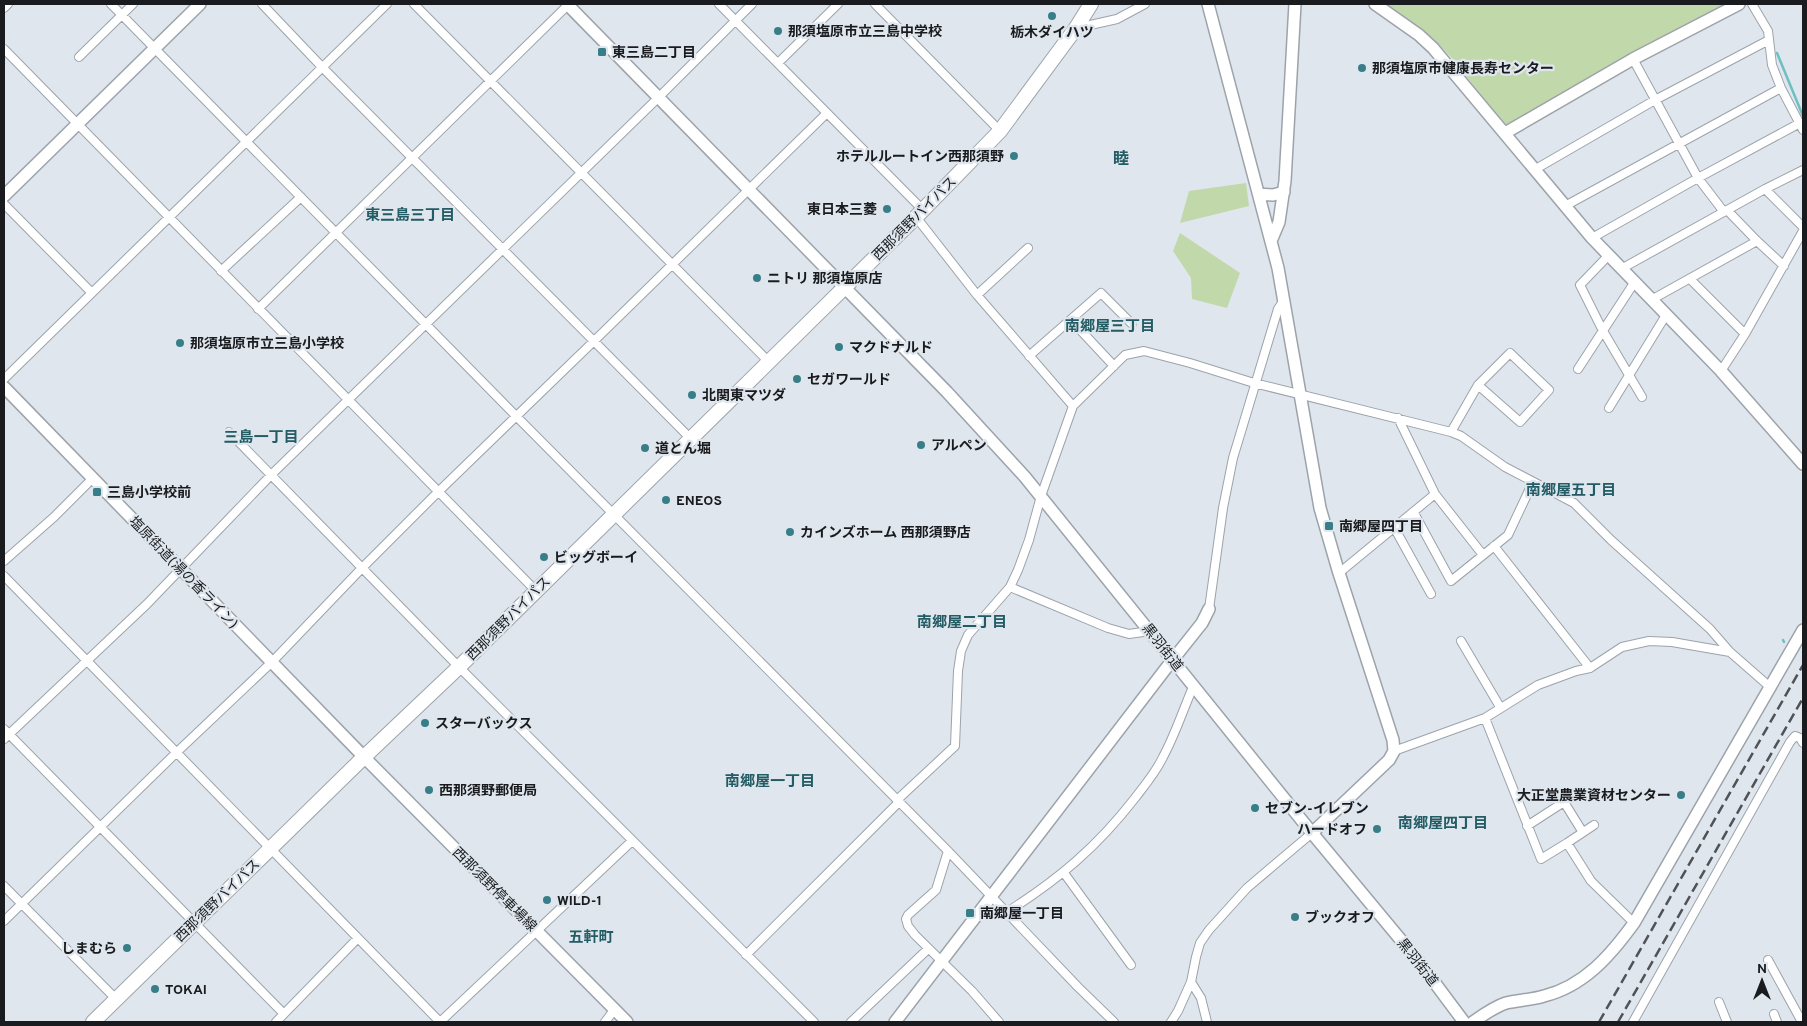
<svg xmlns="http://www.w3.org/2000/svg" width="1807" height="1026" viewBox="0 0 1807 1026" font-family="Overpass,'Noto Sans JP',sans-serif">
  <rect width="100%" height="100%" fill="#dfe6ed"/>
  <path fill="#c1d8ab" d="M1385,4H1726L1505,126L1452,58L1431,37Z
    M1246,183L1249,206L1180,223L1189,191Z
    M1180,233L1240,273L1227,308L1192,299L1191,278L1173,251Z"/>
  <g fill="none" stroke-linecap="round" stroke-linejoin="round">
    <path stroke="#6dbfc0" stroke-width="2.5" d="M1777,53L1803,116
      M1783,640L1784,642"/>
    <g stroke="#9da3ab" stroke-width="10">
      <path id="street" d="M111,4L516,416L948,851L1078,987L1114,1022
        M262,4L322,67L691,439
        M414,4L768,361
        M719,4L923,210
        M875,4L1000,131
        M1752,4L1768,31L1772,65L1781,88L1803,130
        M4,8L8,4
        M1077,28L1117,19L1145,4
        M4,49L536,591
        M79,57L133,4
        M1633,59L1698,178L1724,212
        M778,63L838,4
        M1534,170L1655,100L1769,40
        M1765,189L1803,227
        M4,204L92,293
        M1565,206L1781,88
        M1727,210L1757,241L1784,266
        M916,217L977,295L1073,406
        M1592,238L1698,178L1800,123
        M1608,256L1580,285L1603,331L1642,397
        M1621,269L1765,189L1803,170
        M221,271L301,197
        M1690,279L1745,334
        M977,295L1028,248
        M1651,300L1757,241
        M258,309L569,4
        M1071,320L1114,366
        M1029,356L1101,293L1132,324
        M1578,369L1634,283
        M1721,371L1745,334L1803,231
        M4,379L387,4
        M1609,408L1666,315
        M1398,418L1435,494L1483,555
        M229,432L459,667L814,1022
        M1451,432L1478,385L1510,353L1549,390L1520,422L1478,385
        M1414,513L1451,581L1508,535L1533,482
        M1395,529L1431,594
        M1494,546L1590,668
        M4,561L54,517L93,478
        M1339,573L1435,494
        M4,576L440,1022
        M1010,587L1108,628L1129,634L1150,631
        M1209,609L1223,508L1233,458L1278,309L1284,300
        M1461,641L1500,707
        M1485,718L1541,859L1567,843L1591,881L1634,923
        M4,729L284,1014
        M4,739L147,604L272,474L658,98L752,4
        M1394,751L1485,718L1538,685L1576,671L1590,668L1622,647L1649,641L1672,642L1730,652
        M897,800L955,746L958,671L961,651L968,635L1010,587L1018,570L1029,540L1041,496L1073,406L1125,355L1144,351L1190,363L1254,383L1451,432L1461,436L1505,467L1574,503L1611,540L1710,629L1730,652L1770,687
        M1527,826L1564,802L1582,831
        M1567,843L1594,825
        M948,851L936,890L908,915L906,919L908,926L915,935L972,991L999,1022
        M1064,873L1131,965
        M4,886L116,999
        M1007,912C1059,879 1097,847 1135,798C1145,785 1156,772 1163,757C1175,735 1183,710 1193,687
        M4,921L177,752L272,662L362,568L438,492L594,341L827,113
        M746,955L899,802
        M1768,960L1802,1022
        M1191,982L1201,998L1207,1022
        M1719,1002L1727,1022
        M1774,1014L1777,1022
        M276,1022L358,938
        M440,1022L632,841
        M605,1022L614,1010
        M851,1022L928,949
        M1171,1022L1178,1011L1191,982L1196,957L1200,943L1209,930L1247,888L1312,833
        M1633,1022L1790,742L1795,736L1800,738L1803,743"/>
    </g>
    <g stroke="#9da3ab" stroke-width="14">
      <path id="secondary" d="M567,4L947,392L1025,477L1312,833L1420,963L1464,1022
        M1208,4L1278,268L1320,508L1338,570L1393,740L1394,751L1389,760L1312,833
        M1375,4L1419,35L1433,48L1592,238L1721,371L1803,464
        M1505,133L1633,59L1739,4
        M1259,194L1273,195L1284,192
        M4,196L200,4
        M1271,241L1279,222L1285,181L1295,4
        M4,387L364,757L627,1022
        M895,1022L1167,667L1202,623L1209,609
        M1473,1022C1483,1015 1494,1007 1506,1003C1518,1000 1531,1000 1544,996C1584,986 1610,956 1634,923L1803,630"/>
    </g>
    <g stroke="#9da3ab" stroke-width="16">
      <path id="highway" d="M93,1022L364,757L459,667L916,217L1000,131L1076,28L1091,4"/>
    </g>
    <use href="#street" stroke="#fff" stroke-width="8"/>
    <use href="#secondary" stroke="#fff" stroke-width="11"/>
    <use href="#highway" stroke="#fff" stroke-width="14"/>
    <path stroke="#4f5256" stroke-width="2.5" stroke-dasharray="10 5" stroke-linecap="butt" d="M1599,1022L1803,665
      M1618,1022L1803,698"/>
  </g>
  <g fill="#377e89" stroke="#dfe6ed" stroke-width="2">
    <circle cx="1052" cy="16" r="5"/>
    <circle cx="778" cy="31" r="5"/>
    <rect x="597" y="47" width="10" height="10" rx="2.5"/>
    <circle cx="1362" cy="68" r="5"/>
    <circle cx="1014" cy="156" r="5"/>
    <circle cx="887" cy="209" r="5"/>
    <circle cx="757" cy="278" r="5"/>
    <circle cx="180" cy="343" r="5"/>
    <circle cx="839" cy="347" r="5"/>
    <circle cx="797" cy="379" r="5"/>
    <circle cx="692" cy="395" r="5"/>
    <circle cx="921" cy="445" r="5"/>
    <circle cx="645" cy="448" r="5"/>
    <rect x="92" y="487" width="10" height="10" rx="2.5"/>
    <circle cx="666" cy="500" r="5"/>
    <rect x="1324" y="521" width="10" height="10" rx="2.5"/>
    <circle cx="790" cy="532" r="5"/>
    <circle cx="544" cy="557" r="5"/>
    <circle cx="425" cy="723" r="5"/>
    <circle cx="429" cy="790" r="5"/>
    <circle cx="1681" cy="795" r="5"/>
    <circle cx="1255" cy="808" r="5"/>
    <circle cx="1377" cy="829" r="5"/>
    <circle cx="547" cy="900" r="5"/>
    <rect x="965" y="908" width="10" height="10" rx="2.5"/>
    <circle cx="1295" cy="917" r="5"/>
    <circle cx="127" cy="948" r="5"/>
    <circle cx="155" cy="989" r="5"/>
  </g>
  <g text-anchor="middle" stroke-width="4.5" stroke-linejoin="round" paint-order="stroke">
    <g font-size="14" font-weight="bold" fill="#191b1e" stroke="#dfe6ed" text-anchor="start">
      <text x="788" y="36">那須塩原市立三島中学校</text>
      <text x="1052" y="37" text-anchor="middle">栃木ダイハツ</text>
      <text x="612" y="57">東三島二丁目</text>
      <text x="1372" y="73">那須塩原市健康長寿センター</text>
      <text x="1004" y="161" text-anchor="end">ホテルルートイン西那須野</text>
      <text x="877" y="214" text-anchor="end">東日本三菱</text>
      <text x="767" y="283">ニトリ 那須塩原店</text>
      <text x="190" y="348">那須塩原市立三島小学校</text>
      <text x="849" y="352">マクドナルド</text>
      <text x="807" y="384">セガワールド</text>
      <text x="702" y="400">北関東マツダ</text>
      <text x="931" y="450">アルペン</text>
      <text x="655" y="453">道とん堀</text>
      <text x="107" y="497">三島小学校前</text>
      <text x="676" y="505">ENEOS</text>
      <text x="1339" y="531">南郷屋四丁目</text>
      <text x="800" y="537">カインズホーム 西那須野店</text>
      <text x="554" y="562">ビッグボーイ</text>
      <text x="435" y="728">スターバックス</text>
      <text x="439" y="795">西那須野郵便局</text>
      <text x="1671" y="800" text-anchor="end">大正堂農業資材センター</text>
      <text x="1265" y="813">セブン-イレブン</text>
      <text x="1367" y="834" text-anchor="end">ハードオフ</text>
      <text x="557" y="905">WILD-1</text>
      <text x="980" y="918">南郷屋一丁目</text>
      <text x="1305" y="922">ブックオフ</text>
      <text x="117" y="953" text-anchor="end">しまむら</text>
      <text x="165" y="994">TOKAI</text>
    </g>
    <g font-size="14" fill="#191b1e" stroke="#dfe6ed">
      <text transform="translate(914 218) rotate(-45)" y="5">西那須野バイパス</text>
      <text transform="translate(184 572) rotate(46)" y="5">塩原街道(湯の香ライン)</text>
      <text transform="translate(508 618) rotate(-45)" y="5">西那須野バイパス</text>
      <text transform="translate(1163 647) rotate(52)" y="5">黒羽街道</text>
      <text transform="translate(495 889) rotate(45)" y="5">西那須野停車場線</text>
      <text transform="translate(217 900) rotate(-44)" y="5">西那須野バイパス</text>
      <text transform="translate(1418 962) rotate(52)" y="5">黒羽街道</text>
    </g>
    <g font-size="15" font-weight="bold" fill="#235c64" stroke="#dfe6ed">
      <text x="410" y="220">東三島三丁目</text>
      <text x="1110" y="331">南郷屋三丁目</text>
      <text x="261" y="442">三島一丁目</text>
      <text x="1571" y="495">南郷屋五丁目</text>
      <text x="962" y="627">南郷屋二丁目</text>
      <text x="770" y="786">南郷屋一丁目</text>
      <text x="1443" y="828">南郷屋四丁目</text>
      <text x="591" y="942">五軒町</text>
    </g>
    <g font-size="16" font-weight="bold" fill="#235c64" stroke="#dfe6ed">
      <text x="1121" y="164">睦</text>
    </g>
  </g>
  <rect width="1807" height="1026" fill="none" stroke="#191b1e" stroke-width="10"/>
  <g transform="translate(1762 981)" stroke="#dfe6ed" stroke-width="4" paint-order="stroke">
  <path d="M0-4L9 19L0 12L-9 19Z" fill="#191b1e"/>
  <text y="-8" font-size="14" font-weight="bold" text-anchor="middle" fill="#191b1e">N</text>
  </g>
</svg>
